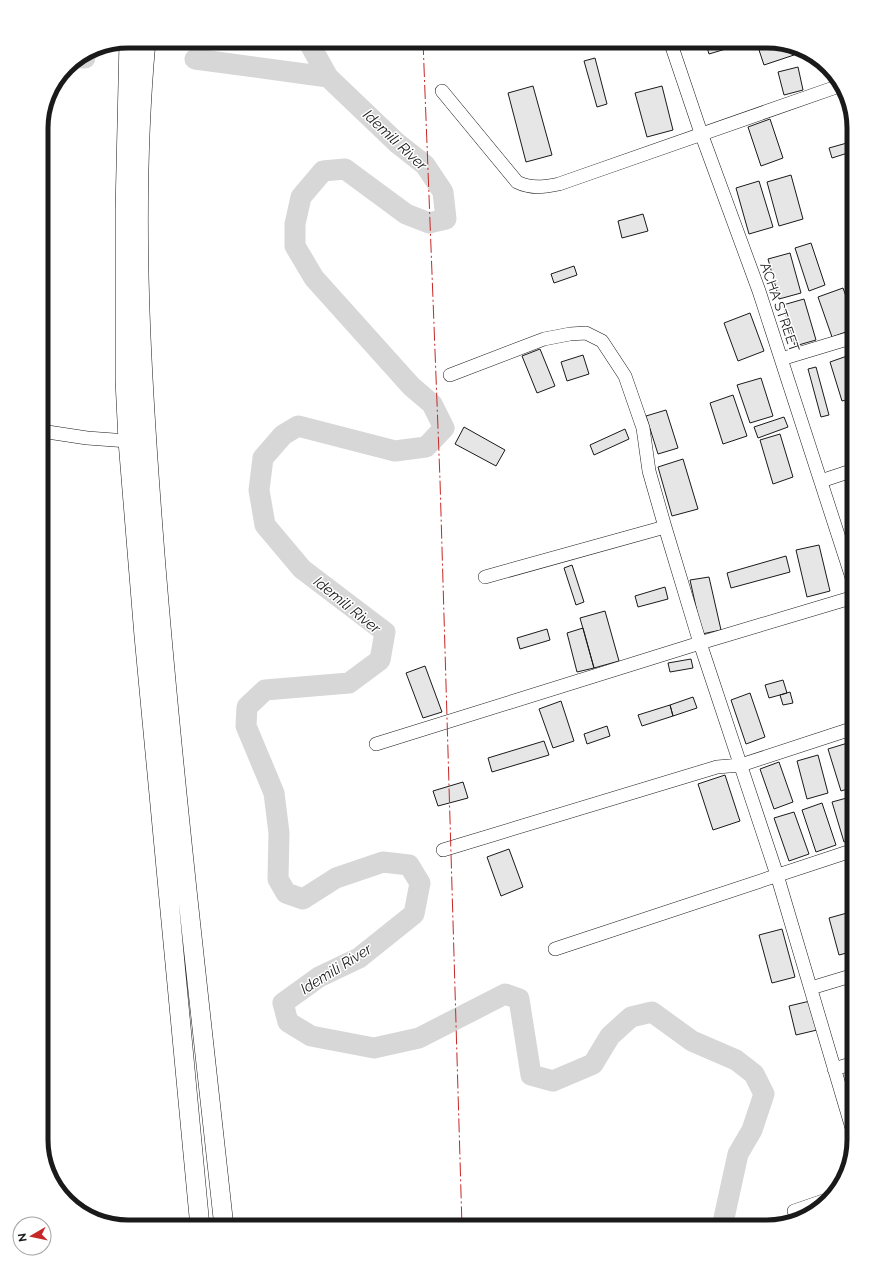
<svg xmlns="http://www.w3.org/2000/svg" width="895" height="1268" viewBox="0 0 895 1268" font-family="Raleway,sans-serif">
  <rect width="100%" height="100%" fill="#fff"/>
  <g fill="none" stroke-linecap="round" stroke-linejoin="round">
    <path stroke="#d7d7d7" stroke-width="21" d="M308,41L328,77L397,143L425,165L443,192L446,219L429,223L406,214L345,169L323,171L301,197L295,224V246L314,278L411,386L432,404L444,428L426,447L395,451L298,426L283,435L263,458L259,490L265,525L302,569L385,632L380,660L349,683L265,690L247,707L246,726L274,793L279,833L278,879L286,893L303,899L336,878L383,862L409,865L420,883L414,914L359,958L319,977L283,1003L288,1022L311,1036L374,1048L419,1038L505,994L519,999L531,1075L553,1081L593,1064L610,1036L631,1017L652,1012L692,1041L736,1060L754,1074L764,1094L752,1130L738,1154L722,1227
      M78,58H85
      M195,59L328,77"/>
  </g>
  <path fill="#e6e6e6" stroke="#1a1a1a" d="M705,41H726L729,48L709,54Z
    M780,43L791,47L794,55L764,65L759,50Z
    M595,58L607,104L597,107L584,61Z
    M798,67L803,90L784,95L778,72Z
    M533,86L552,155L526,162L508,93Z
    M662,86L673,130L647,137L635,93Z
    M770,119L783,158L761,166L748,127Z
    M854,141V151L832,158L829,148Z
    M791,175L803,219L779,226L767,182Z
    M759,181L773,227L749,234L736,188Z
    M643,214L648,231L622,238L618,221Z
    M811,243L825,285L809,291L795,248Z
    M790,253L801,293L779,299L768,259Z
    M574,266L577,275L554,283L551,274Z
    M843,288L854,318V329L832,337L818,297Z
    M804,299L816,340L795,346L783,305Z
    M750,313L764,351L738,361L724,323Z
    M540,349L555,386L537,393L522,356Z
    M583,355L589,374L567,381L561,362Z
    M850,355L854,367V398L842,401L830,362Z
    M816,367L829,415L821,417L808,369Z
    M761,378L773,416L750,423L737,385Z
    M733,395L747,436L723,444L710,403Z
    M666,410L678,448L658,454L646,416Z
    M784,417L788,427L758,438L754,427Z
    M464,427L505,450L496,466L455,444Z
    M625,429L629,439L594,455L590,445Z
    M780,434L793,477L773,484L760,440Z
    M683,459L698,509L672,516L658,467Z
    M819,545L830,591L807,597L796,550Z
    M786,556L790,572L731,588L727,573Z
    M572,565L584,602L576,605L564,568Z
    M709,577L721,630L702,634L690,580Z
    M665,587L668,599L638,607L635,596Z
    M605,611L619,661L594,668L580,618Z
    M583,628L594,668L577,672L567,633Z
    M547,629L550,640L520,649L517,638Z
    M691,659L693,668L670,672L668,663Z
    M425,666L442,712L423,718L406,673Z
    M783,680L787,693L769,698L765,685Z
    M790,692L793,703L783,705L780,695Z
    M750,693L765,737L746,744L731,700Z
    M693,697L697,708L673,716L670,705Z
    M561,701L574,741L553,748L539,709Z
    M670,705L673,716L642,726L638,715Z
    M607,726L610,736L587,744L584,734Z
    M544,741L549,755L492,772L488,758Z
    M851,742L854,750V787L841,791L828,749Z
    M818,755L828,793L807,799L797,761Z
    M779,762L793,802L774,809L760,769Z
    M725,775L740,821L713,830L698,784Z
    M463,782L468,798L438,806L433,791Z
    M854,796V839L844,842L832,802Z
    M822,803L836,845L816,852L802,810Z
    M794,812L809,854L789,861L774,818Z
    M509,849L523,887L501,896L487,857Z
    M847,913L854,939V951L839,955L829,918Z
    M782,929L795,977L772,983L759,935Z
    M854,983V1006L846,986Z
    M810,1001L817,1030L796,1035L789,1006Z
    M854,1022V1039L848,1024Z"/>
  <g fill="none" stroke-linecap="round" stroke-linejoin="round">
    <g stroke="#1a1a1a" stroke-width="14">
      <path id="minor" d="M670,41L701,133L759,291L854,584
        M442,91L517,182C531,189 544,187 559,184L842,85
        M781,359L854,337
        M450,375L544,339L570,334L586,333L602,341L625,376L643,428L649,471L665,527L700,643L777,875L854,1135
        M41,431L87,438L128,441
        M821,481L854,470
        M485,577L665,527
        M376,744L700,643L854,597
        M443,850L717,767L741,765L854,728
        M555,949L854,850
        M811,988L854,975
        M834,1069L854,1063
        M794,1211L826,1200"/>
    </g>
    <g stroke="#1a1a1a" stroke-width="20">
      <path id="highway" d="M129,41L125,210V380L128,441L144,636L200,1227
        M146,41C130,215 142,392 156,567C174,787 200,1007 224,1227"/>
    </g>
    <use href="#minor" stroke="#fff" stroke-width="13"/>
    <use href="#highway" stroke="#fff" stroke-width="19"/>
    <path stroke="#c62828" stroke-width="1" stroke-dasharray="14 3 2 3" stroke-linecap="butt" d="M423,41L440,480L462,1227"/>
  </g>
  <g text-anchor="middle" stroke-width="3" stroke-linejoin="round" paint-order="stroke">
    <g font-size="14" fill="#1a1a1a" stroke="#fff">
      <text transform="translate(780 307) rotate(71)" y="5">ACHA STREET</text>
    </g>
    <g font-size="15" font-style="italic" fill="#1a1a1a" stroke="#fff">
      <text transform="translate(395 140) rotate(43)" y="5">Idemili River</text>
      <text transform="translate(347 605) rotate(39)" y="5">Idemili River</text>
      <text transform="translate(336 969) rotate(-32)" y="5">Idemili River</text>
    </g>
  </g>
  <path d="M0 0H895V1268H0ZM128 48H767A80 80 0 0 1 847 128V1140A80 80 0 0 1 767 1220H128A80 80 0 0 1 48 1140V128A80 80 0 0 1 128 48Z" fill="#fff" fill-rule="evenodd"/>
  <path fill="none" stroke="#1a1a1a" stroke-width="5" d="M128 48H767A80 80 0 0 1 847 128V1140A80 80 0 0 1 767 1220H128A80 80 0 0 1 48 1140V128A80 80 0 0 1 128 48Z"/>
  <g transform="translate(32 1236) rotate(261)"><circle r="19" fill="#ffffff" stroke="#a3a3a3"/>
  <path d="M0-3L7 15L0 10L-7 15Z" fill="#c62828"/>
  <text y="-6" font-size="11" font-weight="bold" text-anchor="middle" fill="#1a1a1a">N</text>
  </g>
</svg>
